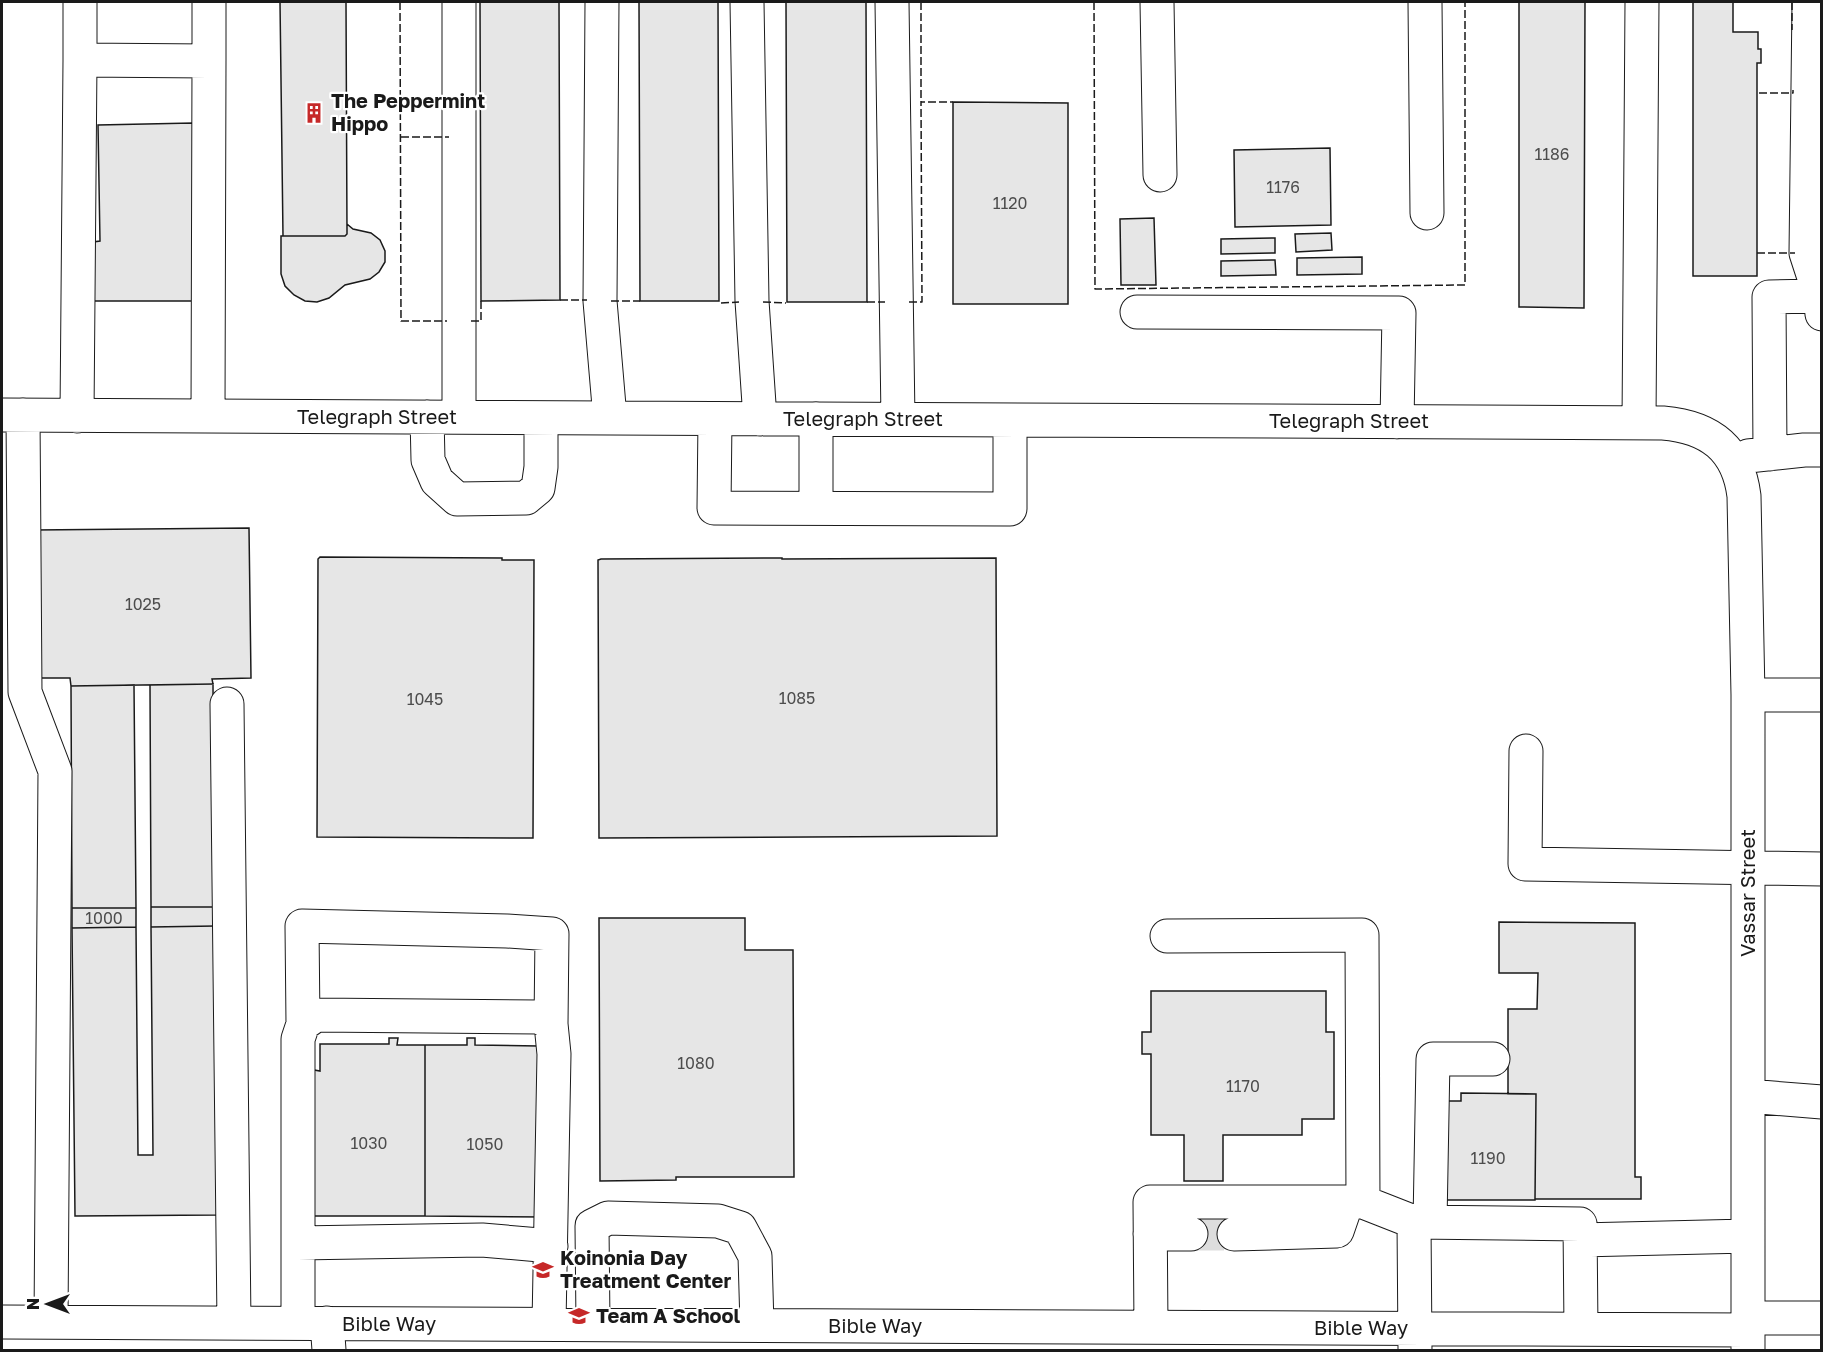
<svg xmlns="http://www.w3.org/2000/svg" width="1823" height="1352" viewBox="0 0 1823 1352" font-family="'Golos Text',sans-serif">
  <rect width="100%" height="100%" fill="#fff"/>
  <path fill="#e6e6e6" stroke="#1a1a1a" stroke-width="1.5" d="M280,2H346L347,234L345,236H283Z
    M480,2H559L560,300L481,301Z
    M639,2H718L719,301H640Z
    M786,2H866L867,302H787Z
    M1519,2H1585L1584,308L1519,307Z
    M1693,2H1733V32H1758V49H1761V63H1757V276H1693Z
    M953,102L1068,103V304H953Z
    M193,123L200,301H93V242L100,241L98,125Z
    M1330,148L1331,225L1235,227L1234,150Z
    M1154,218L1156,285H1121L1120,219Z
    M347,224L353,229L371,233L380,240L385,251V262L379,272L370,279L345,285L329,298L317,302L305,301L294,295L285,286L281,274V236H345L347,234Z
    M1331,233L1332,250L1296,252L1295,234Z
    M1275,238V253L1221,254V239Z
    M1362,257V274L1297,275V258Z
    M1275,260L1276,275L1221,276V261Z
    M249,528L251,678L212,679L213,684L71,686L70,678H36L34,530Z
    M320,557L502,558V560H534L533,838L317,837L318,559Z
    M782,558V559L996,558L997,836L599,838L598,560L601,559Z
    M213,684L214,907H151L150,685Z
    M134,685L136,908H72L71,686Z
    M151,907H214L215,926L151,927Z
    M72,908H136V927L72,928Z
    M599,918H745V950H793L794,1177H676V1180L600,1181Z
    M1499,922L1635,923V1177H1641V1199H1535L1536,1094H1508V1009H1537L1538,973H1499Z
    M215,926L217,1215L75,1216L72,928L136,927L138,1155H153L151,927Z
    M1151,991H1326V1032H1334V1119H1302V1135H1223V1181H1184V1135H1151V1054H1142V1032H1151Z
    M389,1038H398L397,1045H425V1216H313L314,1070L320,1071V1044H389Z
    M467,1038H475V1045L538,1046L544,1217L425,1216V1045H467Z
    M1461,1093L1536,1094L1535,1200H1440L1448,1101H1461Z"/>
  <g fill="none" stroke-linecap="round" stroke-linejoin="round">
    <path stroke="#ddd" stroke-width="33" stroke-dasharray="33 16" stroke-linecap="butt" d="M1191,1234H1234"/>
    <g stroke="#1a1a1a" stroke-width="35">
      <path id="minor" d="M80,2V60
        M209,2V61
        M602,2L600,301L610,418
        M747,2L752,301L760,419
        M892,2L898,419
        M1157,2L1160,175
        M1425,2L1427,213
        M1809,2L1806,253L1820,296L1822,314
        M1137,312L1399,313L1397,422
        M2,415L1663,423C1709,427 1738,448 1744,496L1748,695V1350
        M23,415L25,692L55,771L51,1322
        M77,416L80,60L209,61L208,416
        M427,417L428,460L437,481L457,499L526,498L538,488L541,467V418
        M459,417V2
        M715,419L714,508L1010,509V420
        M816,419V508
        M1639,423L1642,2
        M1770,454L1769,297L1820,296
        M1748,456L1804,450H1822
        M1748,695H1822
        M227,704L234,1323
        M1526,751L1525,864L1822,869
        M1167,936L1362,935L1363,1202
        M303,1024L302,926L507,931L552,934L551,1024
        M1748,1096L1822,1102
        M1414,1222L1580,1224L1581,1329
        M1430,1222L1433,1059H1493
        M1150,1234H1191
        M1234,1234L1337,1231L1347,1202
        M1580,1240L1748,1236
        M298,1243L482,1240L551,1246
        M1748,1318H1822
        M2,1322L1748,1330
        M298,1323V1039L303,1024L316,1015L539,1017L551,1024L554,1054L549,1324
        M327,1323L329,1350
        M593,1324L592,1226L608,1218L718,1221L740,1228L755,1256L757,1325
        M1151,1327L1150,1202H1363L1414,1222L1415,1349"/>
    </g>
    <use href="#minor" stroke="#fff" stroke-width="33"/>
    <path stroke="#1a1a1a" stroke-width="1.5" stroke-dasharray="8 3" stroke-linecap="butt" d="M400,2L401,321H447
      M921,2V102
      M1094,2L1095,289L1465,285V2
      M1792,2V30
      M1759,93H1793V90
      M401,137H449
      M1757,253H1795
      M560,300H587
      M611,301H640
      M763,302L786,303
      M867,302H885
      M909,302H922L921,102H953
      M721,303L739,302
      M471,321H481V301"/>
  </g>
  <defs>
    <g id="building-bare" transform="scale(1.62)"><path d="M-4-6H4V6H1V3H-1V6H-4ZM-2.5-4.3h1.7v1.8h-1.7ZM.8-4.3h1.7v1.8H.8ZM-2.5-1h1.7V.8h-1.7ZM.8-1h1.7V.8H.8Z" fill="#c62828" stroke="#fff" stroke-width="2.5" paint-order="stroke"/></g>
    <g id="school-bare" transform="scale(1.62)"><path d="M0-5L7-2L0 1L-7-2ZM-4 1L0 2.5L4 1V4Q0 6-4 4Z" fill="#c62828" stroke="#fff" stroke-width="2.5" paint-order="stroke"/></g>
  </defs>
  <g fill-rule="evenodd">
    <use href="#building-bare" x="314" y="113"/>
    <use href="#school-bare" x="543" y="1270"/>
    <use href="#school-bare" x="579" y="1316"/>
  </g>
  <g text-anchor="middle" stroke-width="4.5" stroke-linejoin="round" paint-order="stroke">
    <g font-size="16" fill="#4d4d4d">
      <text x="1552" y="160">1186</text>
      <text x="1283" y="193">1176</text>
      <text x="1010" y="209">1120</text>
      <text x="143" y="610">1025</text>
      <text x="797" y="704">1085</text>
      <text x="425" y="705">1045</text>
      <text x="104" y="924">1000</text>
      <text x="696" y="1069">1080</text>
      <text x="1243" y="1092">1170</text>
      <text x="369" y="1149">1030</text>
      <text x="485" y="1150">1050</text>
      <text x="1488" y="1164">1190</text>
    </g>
    <g font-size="20" font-weight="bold" fill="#1a1a1a" stroke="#fff" text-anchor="start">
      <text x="331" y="108">The Peppermint<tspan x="331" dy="23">Hippo</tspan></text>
      <text x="560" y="1265">Koinonia Day<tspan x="560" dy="23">Treatment Center</tspan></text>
      <text x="596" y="1323">Team A School</text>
    </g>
    <g font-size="20" fill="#1a1a1a" stroke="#fff">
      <text x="377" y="424">Telegraph Street</text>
      <text x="863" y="426">Telegraph Street</text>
      <text x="1349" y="428">Telegraph Street</text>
      <text transform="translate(1748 893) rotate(-90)" y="7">Vassar Street</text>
      <text x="389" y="1331">Bible Way</text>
      <text x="875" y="1333">Bible Way</text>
      <text x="1361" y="1335">Bible Way</text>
    </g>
  </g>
  <rect width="1823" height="1352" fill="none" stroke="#1a1a1a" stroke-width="6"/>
  <g transform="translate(48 1304) rotate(270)" stroke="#ffffff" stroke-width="4.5" paint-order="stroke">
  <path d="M0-4.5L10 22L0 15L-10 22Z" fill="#1a1a1a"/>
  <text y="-9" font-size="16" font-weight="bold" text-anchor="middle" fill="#1a1a1a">N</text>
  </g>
</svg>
